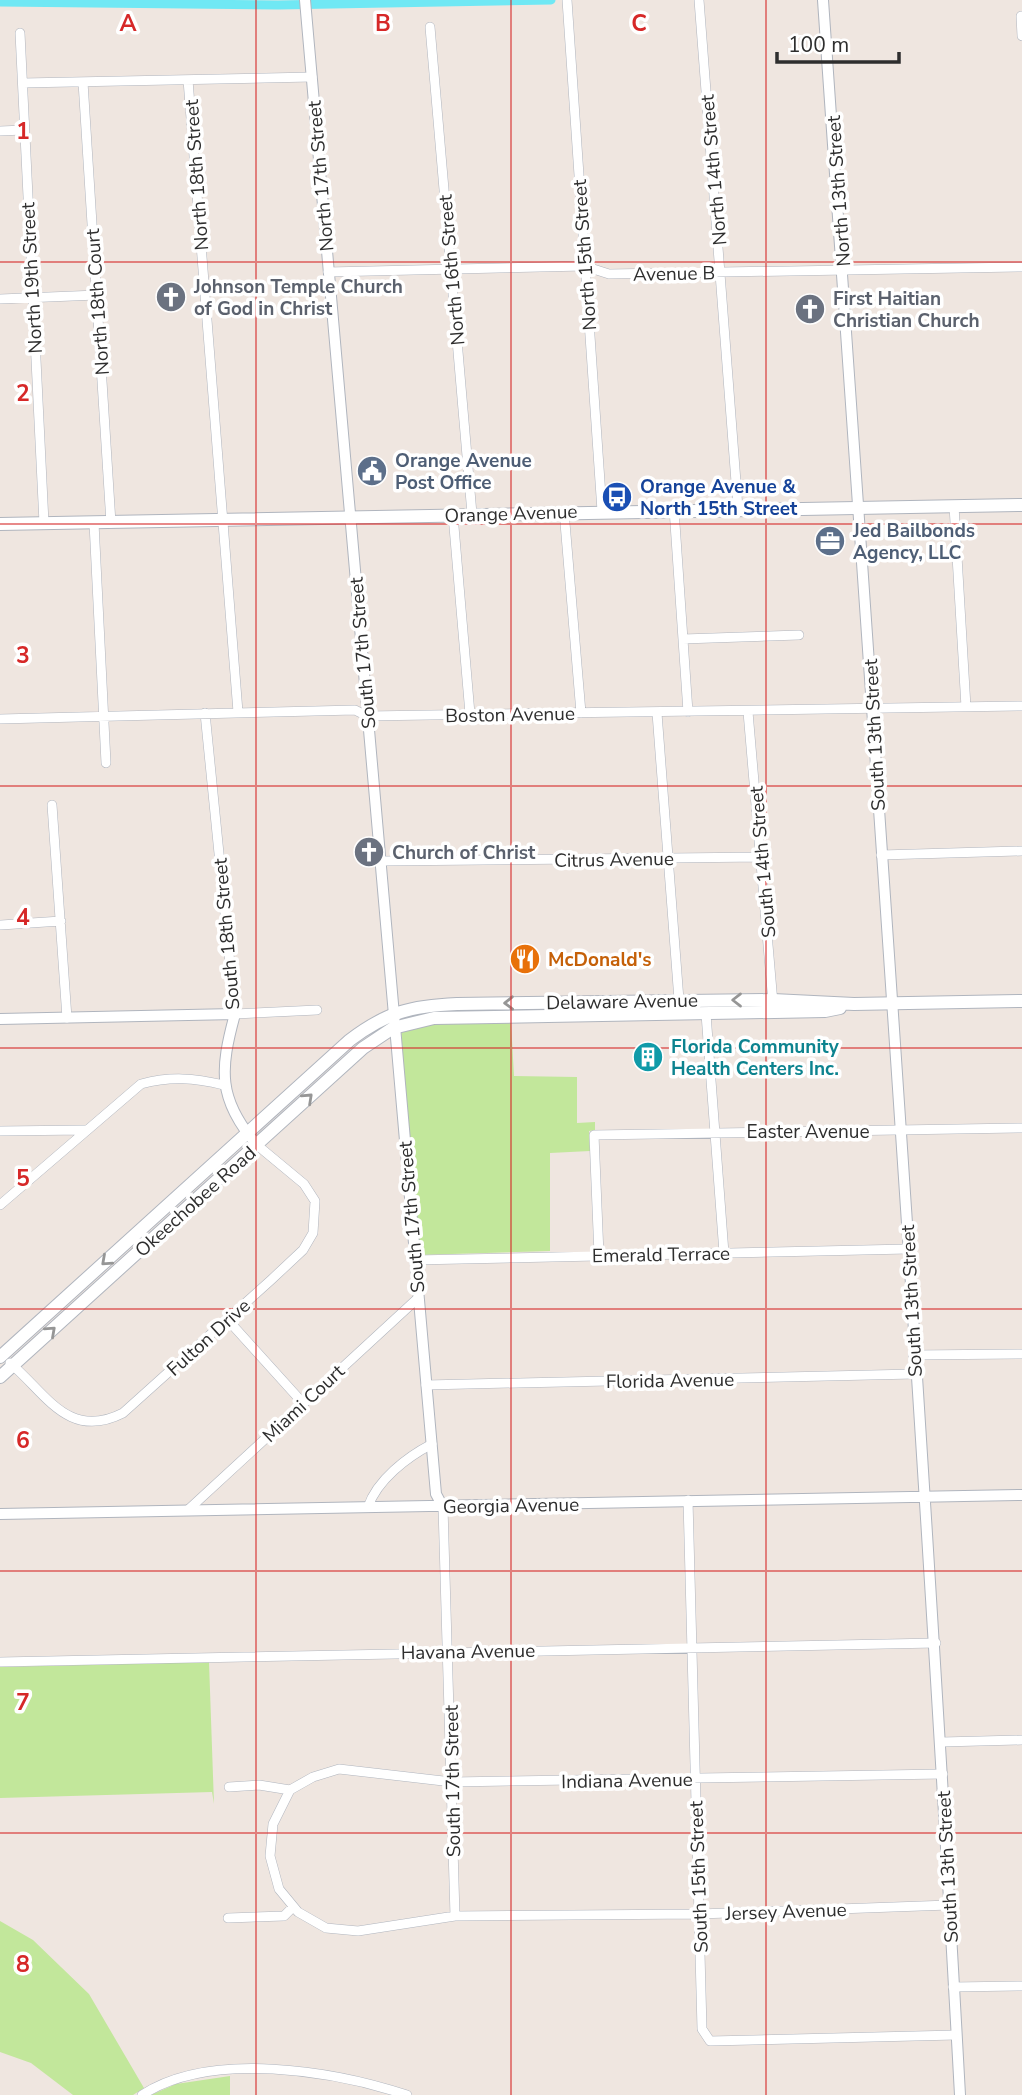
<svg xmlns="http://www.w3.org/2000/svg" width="1022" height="2095" viewBox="0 0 1022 2095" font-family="'Nunito Sans',sans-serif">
  <rect width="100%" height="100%" fill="#efe6e0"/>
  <path fill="#c2e79b" d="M511,1022L514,1076L577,1077V1123L595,1122V1130L589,1131L590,1151L550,1153V1251L418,1255L401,1030L434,1023Z
    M209,1662L214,1804L212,1792L0,1798V1667Z
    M0,1921L33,1940L89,1994L144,2088L133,2095H73L31,2063L0,2052Z
    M230,2076V2095H151L176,2084Z"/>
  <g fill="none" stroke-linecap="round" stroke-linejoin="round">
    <path stroke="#70e8f4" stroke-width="9" d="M0,2L278,5L551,0"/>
    <g stroke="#b0b5be" stroke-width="10">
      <path id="minor" d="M567,0L602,511
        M699,0L738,508
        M1021,16L1022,36
        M430,27L472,514
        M20,33L44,523
        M188,80L238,712
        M83,82L111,523
        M23,83L312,77
        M0,131L24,130
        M328,272L584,266L609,274L1022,267
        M0,299L97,295
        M954,506L966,707
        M674,509L688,712
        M564,511L581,713
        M453,515L470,714
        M94,523L106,763
        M683,639L799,635
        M748,712L773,1003
        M205,713L235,1014L317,1010
        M657,713L679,1000
        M0,719L355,710L367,716L1022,706
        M52,805L67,1018
        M881,855L1022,851
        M382,861L763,857
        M1,925L61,921
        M706,1014L724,1253
        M0,1131L85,1130
        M0,1205L141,1084C171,1076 194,1078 224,1085
        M599,1255L594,1135L1022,1128
        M415,1260L908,1249
        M227,1319L302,1402
        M913,1355L1022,1354
        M10,1363C46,1393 68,1441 123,1413L271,1280L303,1250L313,1233L315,1201L304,1184L257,1145
        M426,1385L914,1374
        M688,1500L702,2029L710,2041L956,2035
        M368,1507C377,1480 407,1457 432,1444
        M443,1507L455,1916
        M189,1509L418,1298
        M0,1662L936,1643
        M942,1742L1022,1740
        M943,1774L452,1782L339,1769L313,1777L290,1790L273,1824L270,1856L279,1889L298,1912L326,1928L358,1931L455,1916L699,1914L949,1905
        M229,1787L259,1785L290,1790
        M228,1918L284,1916L293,1907
        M953,1987L1022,1986
        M142,2095C211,2050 334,2071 407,2095"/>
    </g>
    <g stroke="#b0b5be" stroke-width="12">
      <path id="tertiary" d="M305,0L436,1494L443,1507
        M823,0C871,698 922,1396 960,2095
        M0,1019L235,1014C220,1069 217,1099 257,1145
        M0,1514L1022,1495"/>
    </g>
    <g stroke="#b0b5be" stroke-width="14">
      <path id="secondary" d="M0,524L1022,505
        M0,1357L350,1040C387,1012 411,1006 457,1004L773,1000L854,1004L1022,1001
        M0,1377L363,1048L393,1028L434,1018L825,1011L840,1008"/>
    </g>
    <use href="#minor" stroke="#fff" stroke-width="9"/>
    <use href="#tertiary" stroke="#fff" stroke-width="10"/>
    <use href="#secondary" stroke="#fff" stroke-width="12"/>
  </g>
  <defs><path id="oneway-chevron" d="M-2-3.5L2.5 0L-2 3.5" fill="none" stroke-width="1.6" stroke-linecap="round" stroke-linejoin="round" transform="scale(1.75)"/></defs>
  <g stroke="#969696">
    <use href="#oneway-chevron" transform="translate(737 1000) rotate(180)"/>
    <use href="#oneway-chevron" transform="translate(509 1003) rotate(179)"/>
    <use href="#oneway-chevron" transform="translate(308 1098) rotate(-43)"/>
    <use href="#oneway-chevron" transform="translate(106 1261) rotate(138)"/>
    <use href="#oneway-chevron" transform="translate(51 1331) rotate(-42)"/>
  </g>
  <path fill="none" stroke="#d62828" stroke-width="2" stroke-opacity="0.55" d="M256,0V2095M511,0V2095M766,0V2095M0,262H1022M0,524H1022M0,786H1022M0,1048H1022M0,1309H1022M0,1571H1022M0,1833H1022"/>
  <defs>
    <g id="church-disc" transform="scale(1.575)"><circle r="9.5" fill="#6b7280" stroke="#fff"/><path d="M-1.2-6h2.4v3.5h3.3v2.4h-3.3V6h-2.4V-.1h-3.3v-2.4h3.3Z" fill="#fff"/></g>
    <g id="civic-disc" transform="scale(1.575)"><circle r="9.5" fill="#5c6f8a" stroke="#fff"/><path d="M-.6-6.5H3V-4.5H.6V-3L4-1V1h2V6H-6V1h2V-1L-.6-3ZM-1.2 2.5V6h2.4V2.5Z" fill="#fff"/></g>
    <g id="bus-disc" transform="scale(1.575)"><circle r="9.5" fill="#1a4fb4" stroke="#fff"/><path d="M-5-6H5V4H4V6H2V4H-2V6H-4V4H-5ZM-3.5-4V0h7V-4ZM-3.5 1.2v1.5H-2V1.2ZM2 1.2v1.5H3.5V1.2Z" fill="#fff"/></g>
    <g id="office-disc" transform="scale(1.575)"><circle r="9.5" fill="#5c6f8a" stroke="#fff"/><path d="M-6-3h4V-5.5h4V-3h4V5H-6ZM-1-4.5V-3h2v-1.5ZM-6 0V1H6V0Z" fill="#fff"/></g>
    <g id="restaurant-disc" transform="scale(1.575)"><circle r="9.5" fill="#e8710a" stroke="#fff"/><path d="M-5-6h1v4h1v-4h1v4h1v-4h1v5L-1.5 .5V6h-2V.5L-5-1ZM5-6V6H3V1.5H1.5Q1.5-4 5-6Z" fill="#fff"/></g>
    <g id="building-disc" transform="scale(1.575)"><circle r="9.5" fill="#0f9aa8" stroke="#fff"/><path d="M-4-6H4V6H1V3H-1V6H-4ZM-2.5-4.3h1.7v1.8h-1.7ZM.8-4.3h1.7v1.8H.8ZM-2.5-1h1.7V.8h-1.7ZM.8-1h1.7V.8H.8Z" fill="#fff"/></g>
  </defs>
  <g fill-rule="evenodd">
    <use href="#church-disc" x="171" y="297"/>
    <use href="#church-disc" x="810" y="309"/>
    <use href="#civic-disc" x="372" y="471"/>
    <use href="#bus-disc" x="617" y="497"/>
    <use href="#office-disc" x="830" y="541"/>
    <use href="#church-disc" x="369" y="852"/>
    <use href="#restaurant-disc" x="525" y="959"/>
    <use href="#building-disc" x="648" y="1057"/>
  </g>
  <g text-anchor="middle" stroke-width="7" stroke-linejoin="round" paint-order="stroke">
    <g font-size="19" fill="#2e2e2e" stroke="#fff">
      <text transform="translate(713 170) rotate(-95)" y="7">North 14th Street</text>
      <text transform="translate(196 175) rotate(-94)" y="7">North 18th Street</text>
      <text transform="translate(320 176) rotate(-95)" y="7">North 17th Street</text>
      <text transform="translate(838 191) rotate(-94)" y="7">North 13th Street</text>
      <text transform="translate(584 255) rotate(-94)" y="7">North 15th Street</text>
      <text transform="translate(451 270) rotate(-95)" y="7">North 16th Street</text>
      <text transform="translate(674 273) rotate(-1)" y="7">Avenue B</text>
      <text transform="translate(31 278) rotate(-93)" y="7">North 19th Street</text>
      <text transform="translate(97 302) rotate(-94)" y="7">North 18th Court</text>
      <text transform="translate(511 513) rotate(-2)" y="7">Orange Avenue</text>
      <text transform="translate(362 653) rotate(-95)" y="7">South 17th Street</text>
      <text transform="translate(510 714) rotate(-1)" y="7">Boston Avenue</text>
      <text transform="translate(874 735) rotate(-93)" y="7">South 13th Street</text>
      <text transform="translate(614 859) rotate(-1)" y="7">Citrus Avenue</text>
      <text transform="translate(762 862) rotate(-95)" y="7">South 14th Street</text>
      <text transform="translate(226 934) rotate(-95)" y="7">South 18th Street</text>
      <text transform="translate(622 1001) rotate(-1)" y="7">Delaware Avenue</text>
      <text x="808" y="1138">Easter Avenue</text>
      <text transform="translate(195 1201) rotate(-42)" y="7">Okeechobee Road</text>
      <text transform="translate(411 1217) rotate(-95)" y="7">South 17th Street</text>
      <text transform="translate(661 1254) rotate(-1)" y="7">Emerald Terrace</text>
      <text transform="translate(911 1301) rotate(-93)" y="7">South 13th Street</text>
      <text transform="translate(208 1337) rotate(-42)" y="7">Fulton Drive</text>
      <text transform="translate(670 1380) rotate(-1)" y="7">Florida Avenue</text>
      <text transform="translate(303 1403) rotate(-43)" y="7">Miami Court</text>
      <text transform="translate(511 1505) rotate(-1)" y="7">Georgia Avenue</text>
      <text transform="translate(468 1651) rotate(-1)" y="7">Havana Avenue</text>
      <text transform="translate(627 1780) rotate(-1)" y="7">Indiana Avenue</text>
      <text transform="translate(452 1781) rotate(-91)" y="7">South 17th Street</text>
      <text transform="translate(947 1867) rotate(-93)" y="7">South 13th Street</text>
      <text transform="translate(698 1877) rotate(-92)" y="7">South 15th Street</text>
      <text transform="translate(786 1911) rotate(-2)" y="7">Jersey Avenue</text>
    </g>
    <g font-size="19" font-weight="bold" fill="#5b616d" stroke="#fff" text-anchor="start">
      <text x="194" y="293">Johnson Temple Church<tspan x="194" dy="22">of God in Christ</tspan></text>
      <text x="833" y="305">First Haitian<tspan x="833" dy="22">Christian Church</tspan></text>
      <text x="392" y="859">Church of Christ</text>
    </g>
    <g font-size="19" font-weight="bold" fill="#4e5e75" stroke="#fff" text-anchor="start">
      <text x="395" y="467">Orange Avenue<tspan x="395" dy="22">Post Office</tspan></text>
      <text x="853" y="537">Jed Bailbonds<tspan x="853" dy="22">Agency, LLC</tspan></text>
    </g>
    <g font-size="19" font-weight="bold" fill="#164399" stroke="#fff" text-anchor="start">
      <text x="640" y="493">Orange Avenue &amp;<tspan x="640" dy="22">North 15th Street</tspan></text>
    </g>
    <g font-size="19" font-weight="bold" fill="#c56008" stroke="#fff" text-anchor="start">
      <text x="548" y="966">McDonald's</text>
    </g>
    <g font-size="19" font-weight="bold" fill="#0d838f" stroke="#fff" text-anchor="start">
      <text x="671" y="1053">Florida Community<tspan x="671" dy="22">Health Centers Inc.</tspan></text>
    </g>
  </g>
  <g font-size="23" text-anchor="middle" font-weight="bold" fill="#d62828" stroke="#fff" stroke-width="7" stroke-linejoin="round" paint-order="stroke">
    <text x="128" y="31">A</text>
    <text x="383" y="31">B</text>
    <text x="639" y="31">C</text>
    <text x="23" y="139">1</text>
    <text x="23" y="401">2</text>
    <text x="23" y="663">3</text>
    <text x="23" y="925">4</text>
    <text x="23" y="1186">5</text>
    <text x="23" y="1448">6</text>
    <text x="23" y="1710">7</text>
    <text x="23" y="1972">8</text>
  </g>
  <path d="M777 52v10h122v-10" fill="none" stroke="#2e2e2e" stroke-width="3.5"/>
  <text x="788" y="52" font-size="21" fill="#2e2e2e" stroke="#ffffff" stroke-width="5" paint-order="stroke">100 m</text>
</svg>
